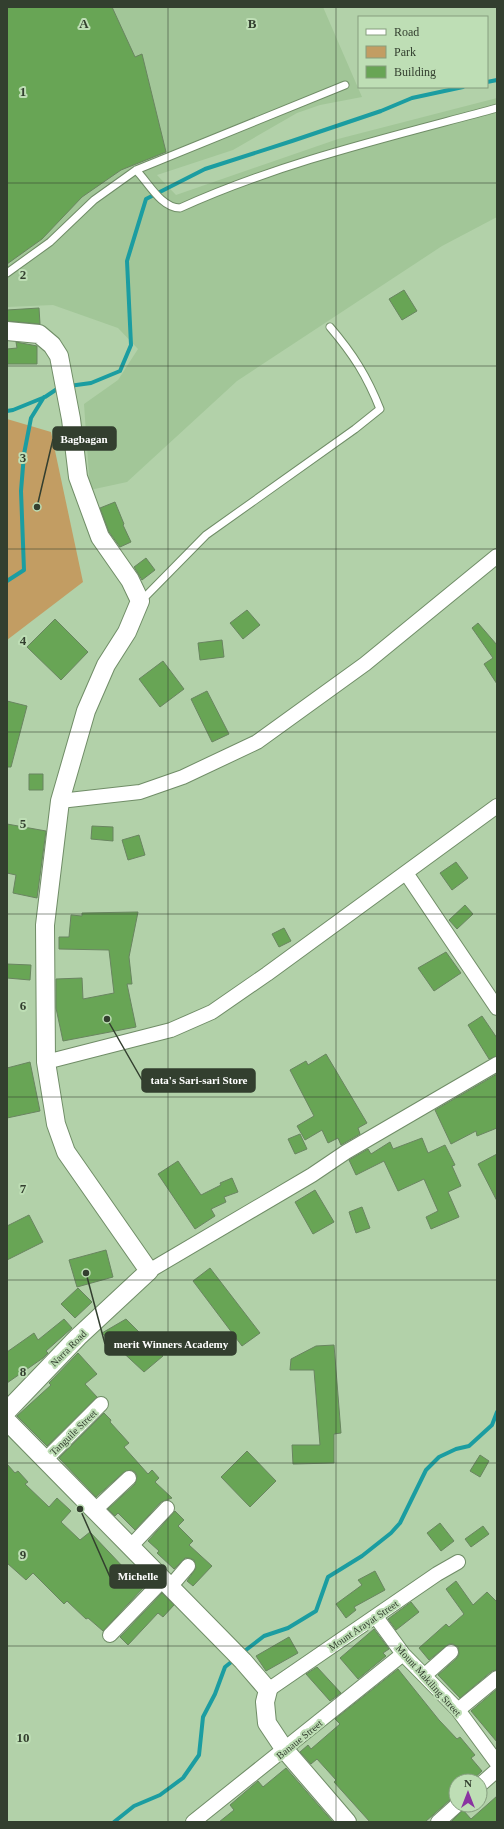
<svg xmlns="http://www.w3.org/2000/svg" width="504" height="1829" viewBox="0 0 504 1829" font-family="'Times New Roman',serif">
  <rect width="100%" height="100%" fill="#b2d1a9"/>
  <path fill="#a2c698" d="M7,7H323L362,97L320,105L297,113L233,150L157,175L176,195L338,139L497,98V217L442,246L237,381L127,482L90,490L84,404L118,380L138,349L118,328L53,305L7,307Z"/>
  <path fill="#c29d63" d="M7,419L51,432L83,582L7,640Z"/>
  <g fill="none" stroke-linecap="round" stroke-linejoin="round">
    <path stroke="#1b9da1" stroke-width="4" d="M487,82L497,80
      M69,386L91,383L120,371L131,345L127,261L146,199L205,169L292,141L381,111L412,98L463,87
      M7,411L13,410L45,397L60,387
      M7,581L24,570L21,491L24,454L31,418L44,397
      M242,1653L264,1636L288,1628L316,1611L328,1577L362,1556L391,1533L400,1523L426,1470L439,1457L456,1449L469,1446L492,1425L497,1412
      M114,1822L134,1806L160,1795L183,1778L199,1755L203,1717L215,1694L225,1667L235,1659"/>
  </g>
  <path fill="#68a555" stroke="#698560" d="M7,7H112L135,57L142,54L166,152L121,170L82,197L42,239L7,264Z
    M404,290L417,311L402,320L389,299Z
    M39,308L40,324L7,321V310Z
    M16,342L37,346V364H7V349L17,348Z
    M115,502L124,524L123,525L131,542L120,547L109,532L100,508Z
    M146,558L155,570L142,580L134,567Z
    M247,610L260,625L243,639L230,623Z
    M55,619L88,652L61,680L27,647Z
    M478,623L497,645V684L484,664L493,658L472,628Z
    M222,640L224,657L200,660L198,643Z
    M163,661L184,689L160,707L139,679Z
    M207,691L229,734L212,742L191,699Z
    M7,701L27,706L11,767H7Z
    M29,774H43V790H29Z
    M7,824L46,831L37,898L13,893L16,875L7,873Z
    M92,826L113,827V841L91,839Z
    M139,835L145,855L128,860L122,840Z
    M456,862L468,878L452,890L440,873Z
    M465,905L473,914L457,929L449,920Z
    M138,912L129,957L132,984H127L136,1027L63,1041L56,1008V979L82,978L83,999L114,993L109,950L59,949V937H69L71,915L82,916V913Z
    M284,928L291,941L279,947L272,934Z
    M446,952L461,973L434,991L418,968Z
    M7,964L31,965L30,980L7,978Z
    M482,1016L497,1038V1056L489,1059L468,1025Z
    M326,1054L367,1123L358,1128L360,1134L341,1145L338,1138L328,1143L322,1130L305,1140L297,1126L314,1116L290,1070L306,1061L308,1065Z
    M30,1062L40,1111L7,1118V1068Z
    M497,1074V1128L477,1136L476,1131L451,1144L435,1110Z
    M300,1134L307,1149L295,1154L288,1139Z
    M422,1138L428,1153L445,1145L455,1165L452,1166L461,1186L448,1192L459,1217L431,1229L426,1217L438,1211L424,1179L398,1191L384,1161L356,1175L349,1160L368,1149L371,1154L390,1142L393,1149Z
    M497,1154V1201L478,1164Z
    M178,1161L201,1195L221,1185L220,1183L232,1178L238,1192L224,1197L226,1202L211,1209L215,1216L195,1229L158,1174Z
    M315,1190L334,1222L313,1234L295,1202Z
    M362,1207L370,1228L356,1233L349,1212Z
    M29,1215L43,1242L7,1260V1226Z
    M106,1250L113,1277L77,1287L69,1260Z
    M210,1268L260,1333L242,1346L193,1281Z
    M78,1288L92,1302L75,1318L61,1304Z
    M64,1319L72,1328L46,1351L48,1353L43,1358L7,1383V1352L34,1333L38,1340Z
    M126,1319L163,1356L144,1372L102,1333Z
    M334,1345L341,1433L334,1434V1463L293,1464L292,1445H320L314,1370H290L291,1359L316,1346Z
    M78,1353L97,1374L85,1384L97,1397L47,1446L17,1416L51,1385L49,1383Z
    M104,1413L111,1420L110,1422L129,1443L124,1447L148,1474L152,1470L159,1478L155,1482L172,1498L161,1502L135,1530L118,1513L115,1516L108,1509L135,1484L137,1476L135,1472L131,1470L124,1472L96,1497L59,1458Z
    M247,1451L276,1481L250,1507L221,1477Z
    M480,1455L489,1461L480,1477L470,1471Z
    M7,1464L15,1473L18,1471L28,1482L25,1484L49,1507L57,1498L71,1511L61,1522L80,1540L90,1532L143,1588L103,1631L88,1618L86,1619L67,1601L64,1604L33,1573L26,1580L7,1563Z
    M175,1511L184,1520L178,1526L193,1541L189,1545L212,1566L193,1586L187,1581L196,1568L194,1560L189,1558H185L174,1569L157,1553L159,1551L148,1541Z
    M440,1523L454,1541L441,1551L427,1533Z
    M483,1526L489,1534L471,1547L465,1539Z
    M375,1571L385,1590L354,1607L356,1610L346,1618L336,1604L362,1585L358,1580Z
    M456,1581L473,1605L487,1592L497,1602V1670L492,1671L460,1698L438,1675L457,1658L459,1654L458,1647L453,1644H449L429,1660L419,1648L446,1624L449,1627L464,1614L446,1589Z
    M162,1593L174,1605L163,1617L158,1613L128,1645L120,1637Z
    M411,1602L419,1612L396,1630L388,1619Z
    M374,1629L389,1649L383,1653L386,1656L358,1679L340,1658Z
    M289,1637L298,1653L266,1671L256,1656Z
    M317,1667L341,1693L330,1701L306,1674Z
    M398,1669L439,1720L457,1739L460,1737L475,1755L471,1758L482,1771L471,1781H456V1797L451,1799L425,1822H370L334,1782L336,1780L317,1759L311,1764L300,1752L308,1745L311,1749L340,1724L335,1719Z
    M497,1689V1742L471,1711Z
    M286,1768L333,1822H219L234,1810L230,1805L258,1781L263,1787Z
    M497,1796V1822H451L463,1810L471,1819Z"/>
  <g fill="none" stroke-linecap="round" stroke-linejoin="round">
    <g stroke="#708d67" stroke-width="9">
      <path id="service" d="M136,170C148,182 161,208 180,208C281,162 390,137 497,108
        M7,273L50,242L94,200L136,170L345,85
        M141,601L206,535L355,429L380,409C367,376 353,354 330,327"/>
    </g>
    <g stroke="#708d67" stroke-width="16">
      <path id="minor" d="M60,801L140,792L183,777L257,742L365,664L497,556
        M406,873L497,1008
        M46,1062L171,1030L212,1012L267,974L497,806
        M149,1271L312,1175L346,1152L497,1064
        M45,1460L101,1404
        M96,1509L129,1478
        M130,1547L167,1508
        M170,1587L188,1566
        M376,1617L403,1654L458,1710L497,1763
        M110,1635L163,1580
        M425,1675L451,1652
        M268,1690L437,1574L458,1562
        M458,1710L497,1678
        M480,1785L497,1770
        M193,1822L403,1654
        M438,1822L457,1805"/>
    </g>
    <g stroke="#708d67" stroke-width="20">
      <path id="tertiary" d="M7,331L39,334L52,345L59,356L71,419L78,477L100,537L130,580L140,601L127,632L106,665L86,711L60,801L45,925L46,1062L56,1124L66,1152L149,1271L78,1337L7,1411
        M7,1421L243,1661L268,1690L265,1702L267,1723L285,1750L347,1822"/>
    </g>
    <use href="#service" stroke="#fff" stroke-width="7"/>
    <use href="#minor" stroke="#fff" stroke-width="14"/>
    <use href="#tertiary" stroke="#fff" stroke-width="18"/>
  </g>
  <path fill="none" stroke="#333f2f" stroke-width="1" stroke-opacity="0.55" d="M168,7V1822M336,7V1822M7,183H497M7,366H497M7,549H497M7,732H497M7,914H497M7,1097H497M7,1280H497M7,1463H497M7,1646H497"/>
  <g text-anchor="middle" stroke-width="4" stroke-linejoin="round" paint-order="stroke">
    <g font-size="10" fill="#333f2f" stroke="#bedeb5">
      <text transform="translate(68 1348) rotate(-45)" y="4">Narra Road</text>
      <text transform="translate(73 1432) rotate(-44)" y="4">Tanguile Street</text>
      <text transform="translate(363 1625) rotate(-34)" y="4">Mount Arayat Street</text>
      <text transform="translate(429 1680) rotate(48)" y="4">Mount Makiling Street</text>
      <text transform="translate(299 1739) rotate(-39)" y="4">Banaue Street</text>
    </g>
  </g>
  <g font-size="13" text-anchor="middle" font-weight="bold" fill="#333f2f" stroke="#bedeb5" stroke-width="4" stroke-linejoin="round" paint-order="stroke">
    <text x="84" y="28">A</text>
    <text x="252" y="28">B</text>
    <text x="23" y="96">1</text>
    <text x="23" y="279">2</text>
    <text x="23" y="462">3</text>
    <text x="23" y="645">4</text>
    <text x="23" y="828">5</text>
    <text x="23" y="1010">6</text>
    <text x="23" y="1193">7</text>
    <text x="23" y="1376">8</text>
    <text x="23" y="1559">9</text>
    <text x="23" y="1742">10</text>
  </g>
  <path fill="none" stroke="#333f2f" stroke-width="1.5" d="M37 507L53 439M107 1019L142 1080M86 1273L105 1344M80 1509L110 1577"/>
  <g fill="#333f2f" stroke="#bedeb5" stroke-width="1.5">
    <circle cx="37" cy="507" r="4"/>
    <circle cx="107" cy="1019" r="4"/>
    <circle cx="86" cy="1273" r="4"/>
    <circle cx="80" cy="1509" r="4"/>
  </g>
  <g fill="#333f2f" stroke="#333f2f" stroke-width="1.5">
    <rect x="53" y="427" width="63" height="23" rx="4"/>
    <rect x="142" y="1069" width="113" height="23" rx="4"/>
    <rect x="105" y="1332" width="131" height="23" rx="4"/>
    <rect x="110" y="1565" width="56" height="23" rx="4"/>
  </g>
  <g font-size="11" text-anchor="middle" font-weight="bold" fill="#fff">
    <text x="84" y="443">Bagbagan</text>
    <text x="199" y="1084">tata's Sari-sari Store</text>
    <text x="171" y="1348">merit Winners Academy</text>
    <text x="138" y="1580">Michelle</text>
  </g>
  <rect width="504" height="1829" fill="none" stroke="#333f2f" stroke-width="16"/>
  <rect x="358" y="16" width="130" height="72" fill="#bedeb5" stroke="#869e7f"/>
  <rect x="366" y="29" width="20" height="6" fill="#ffffff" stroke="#869e7f"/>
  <text x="394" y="36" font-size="12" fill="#333f2f">Road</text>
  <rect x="366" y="46" width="20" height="12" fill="#c29d63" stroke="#869e7f"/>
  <text x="394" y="56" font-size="12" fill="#333f2f">Park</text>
  <rect x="366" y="66" width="20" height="12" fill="#68a555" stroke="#869e7f"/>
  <text x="394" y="76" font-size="12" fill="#333f2f">Building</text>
  <g transform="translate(468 1793)"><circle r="19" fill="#bedeb5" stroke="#869e7f"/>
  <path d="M0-3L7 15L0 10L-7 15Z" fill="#8a34a1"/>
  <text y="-6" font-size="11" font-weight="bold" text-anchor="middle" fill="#333f2f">N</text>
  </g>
</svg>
